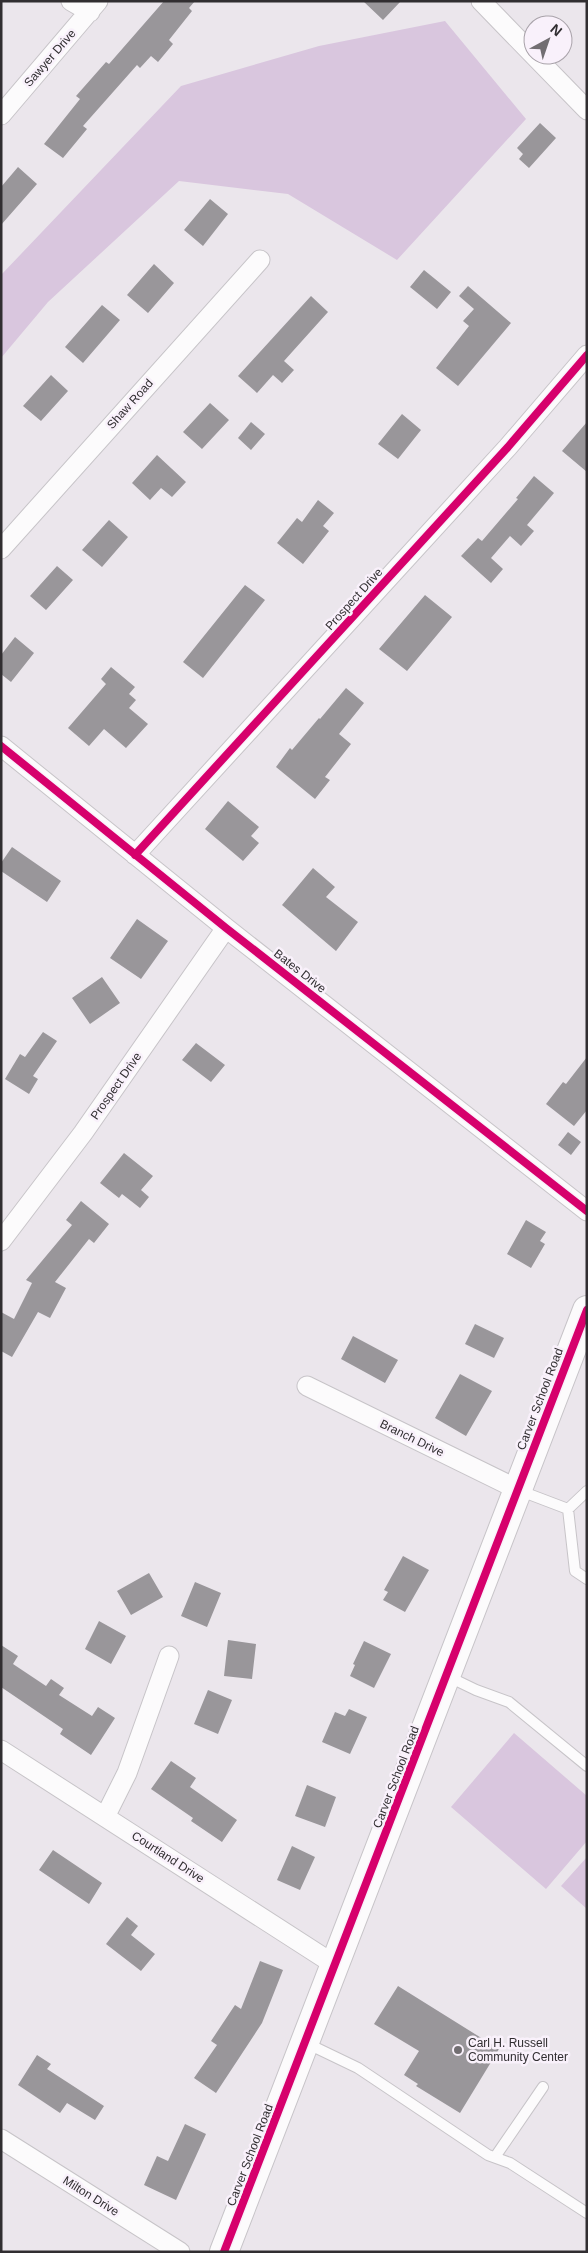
<svg xmlns="http://www.w3.org/2000/svg" width="588" height="2253" viewBox="0 0 588 2253" font-family="Arial,sans-serif">
  <rect width="100%" height="100%" fill="#ebe6ec"/>
  <path fill="#d9c6de" d="M445,21L526,119L397,260L288,194L179,181L48,302L1,358V275L181,86L319,46Z
    M514,1733L587,1796V1841L546,1889L451,1807Z
    M587,1857V1909L561,1886Z"/>
  <path fill="#99969a" d="M164,1H195L189,8L192,11L169,40L173,44L158,62L151,56L140,68L137,65L83,126L87,129L63,158L44,144L80,99L76,96L106,62L109,64Z
    M363,1H401L383,20Z
    M540,123L556,138L529,168L519,159L523,154L517,148Z
    M18,167L37,184L1,225V187Z
    M210,199L228,214L203,246L184,230Z
    M154,264L174,283L148,313L127,295Z
    M424,270L451,292L437,309L410,287Z
    M468,286L511,323L458,386L436,368L469,326L463,321L474,309L459,296Z
    M311,296L328,312L284,361L294,370L282,383L273,375L257,393L238,376Z
    M102,305L120,320L83,363L65,347Z
    M51,375L68,391L41,421L23,406Z
    M210,403L229,420L202,449L183,432Z
    M402,414L421,430L398,459L378,444Z
    M251,422L265,434L251,450L238,438Z
    M587,422V472L562,451Z
    M157,455L186,482L172,497L161,488L150,500L132,483Z
    M534,476L554,493L527,525L534,531L521,546L510,536L491,558L503,569L491,583L461,556L478,538L482,541L518,499L516,498Z
    M318,500L334,513L323,526L329,531L303,564L277,543L297,518L302,522Z
    M109,520L128,537L102,567L82,550Z
    M57,566L73,580L46,610L30,596Z
    M245,585L265,600L203,678L183,662Z
    M425,595L452,617L407,671L379,649Z
    M15,637L34,653L11,682L1,674V655Z
    M111,667L135,687L129,694L136,700L129,708L148,724L126,748L104,729L89,746L68,728L106,684L101,679Z
    M346,688L364,703L339,734L351,744L325,777L330,780L315,799L276,767L290,748L292,750L319,718L320,719Z
    M228,801L259,827L251,836L259,843L243,861L205,829Z
    M12,847L61,881L47,902L1,871V863Z
    M313,868L335,887L326,897L358,922L336,951L282,905Z
    M137,919L168,941L141,979L110,958Z
    M102,977L120,1003L90,1024L72,998Z
    M43,1032L57,1041L33,1076L38,1079L29,1094L5,1079L20,1054L25,1057Z
    M196,1043L225,1065L211,1082L182,1060Z
    M587,1057V1110L574,1126L546,1104L563,1082L566,1084Z
    M568,1132L581,1142L571,1155L558,1145Z
    M124,1153L153,1176L141,1190L149,1197L140,1208L122,1194L119,1198L100,1183Z
    M81,1201L109,1224L94,1243L89,1239L55,1282L66,1288L50,1318L38,1312L12,1357L1,1351V1312L14,1319L32,1283L26,1280L72,1225L66,1220Z
    M526,1220L546,1232L540,1241L545,1244L531,1268L507,1254Z
    M475,1324L504,1338L494,1358L465,1344Z
    M353,1336L398,1360L385,1383L341,1359Z
    M460,1374L492,1391L466,1436L435,1418Z
    M403,1556L429,1570L405,1612L383,1600L388,1592L384,1590Z
    M149,1573L163,1597L131,1615L117,1591Z
    M195,1582L221,1593L207,1627L181,1616Z
    M99,1621L126,1636L111,1664L85,1649Z
    M228,1640L256,1644L252,1679L224,1676Z
    M364,1641L391,1654L374,1688L350,1676L355,1665L353,1664Z
    M1,1645L18,1656L13,1664L46,1686L51,1679L64,1688L59,1695L92,1716L98,1707L115,1718L91,1755L60,1734L63,1729L1,1687Z
    M208,1690L232,1700L218,1734L194,1724Z
    M349,1709L367,1717L350,1754L322,1742L335,1712L345,1716Z
    M171,1761L196,1778L190,1787L237,1820L222,1842L191,1821L193,1818L151,1789Z
    M307,1785L336,1797L325,1827L295,1816Z
    M292,1846L315,1857L300,1890L277,1880Z
    M53,1850L102,1883L89,1904L39,1870Z
    M127,1917L138,1926L131,1935L155,1954L141,1971L106,1944Z
    M260,1961L283,1970L262,2023L216,2093L194,2078L217,2045L211,2041L235,2005L241,2009Z
    M398,1986L499,2049L460,2113L416,2086L418,2084L404,2075L419,2051L374,2024Z
    M37,2055L51,2064L47,2069L104,2106L95,2120L67,2103L60,2113L18,2085Z
    M185,2124L206,2134L176,2200L144,2185L157,2156L168,2161Z"/>
  <g fill="none" stroke-linecap="round" stroke-linejoin="round">
    <g stroke="#c7c4c8" stroke-width="12">
      <path id="lane" d="M518,1490L568,1509
        M568,1509L575,1571L587,1579
        M568,1509L587,1491
        M447,1676L476,1690L509,1702L587,1766
        M306,2043L358,2068L488,2155L510,2163L587,2213
        M495,2157L543,2087"/>
    </g>
    <g stroke="#c7c4c8" stroke-width="21">
      <path id="street" d="M71,1L90,12
        M481,1L587,110
        M1,115L98,1
        M1,549L260,260
        M1,746L226,928L587,1211
        M135,855L508,447L587,355
        M1,1241L83,1133L226,928
        M307,1386L517,1489
        M1,1750L335,1965
        M105,1817L127,1773L169,1656
        M1,2139L180,2252"/>
    </g>
    <g stroke="#c7c4c8" stroke-width="30">
      <path id="primary" d="M224,2252L587,1310"/>
    </g>
    <use href="#lane" stroke="#fcfbfc" stroke-width="10"/>
    <use href="#street" stroke="#fcfbfc" stroke-width="19"/>
    <use href="#primary" stroke="#fcfbfc" stroke-width="28"/>
    <g stroke="#f9f1fb" stroke-width="11">
      <path id="cycleway" d="M1,746L226,928L587,1211
        M135,855L508,447L587,355
        M224,2252L587,1310"/>
    </g>
    <use href="#cycleway" stroke="#d6006c" stroke-width="8"/>
  </g>
  <circle fill="#726e72" stroke="#f9f1fb" stroke-width="2" cx="458" cy="2050" r="5"/>
  <g text-anchor="middle" stroke-width="5" stroke-linejoin="round" paint-order="stroke">
    <g font-size="12" fill="#312e31" stroke="#f9f1fb">
      <text transform="translate(50 58) rotate(-49)" y="4">Sawyer Drive</text>
      <text transform="translate(130 404) rotate(-48)" y="4">Shaw Road</text>
      <text transform="translate(354 599) rotate(-48)" y="4">Prospect Drive</text>
      <text transform="translate(300 971) rotate(38)" y="4">Bates Drive</text>
      <text transform="translate(116 1086) rotate(-55)" y="4">Prospect Drive</text>
      <text transform="translate(540 1399) rotate(-69)" y="4">Carver School Road</text>
      <text transform="translate(412 1438) rotate(26)" y="4">Branch Drive</text>
      <text transform="translate(396 1777) rotate(-69)" y="4">Carver School Road</text>
      <text transform="translate(168 1857) rotate(33)" y="4">Courtland Drive</text>
      <text transform="translate(250 2155) rotate(-69)" y="4">Carver School Road</text>
      <text transform="translate(91 2196) rotate(32)" y="4">Milton Drive</text>
    </g>
    <g font-size="12" fill="#312e31" stroke="#f9f1fb" text-anchor="start">
      <text x="468" y="2047">Carl H. Russell<tspan x="468" dy="14">Community Center</tspan></text>
    </g>
  </g>
  <rect width="588" height="2253" fill="none" stroke="#312e31" stroke-width="5"/>
  <g transform="translate(548 40) rotate(40)"><circle r="24" fill="#f9f1fb" stroke="#a9a3aa"/>
  <path d="M0-4L9 19L0 12L-9 19Z" fill="#726e72"/>
  <text y="-8" font-size="14" font-weight="bold" text-anchor="middle" fill="#312e31">N</text>
  </g>
</svg>
